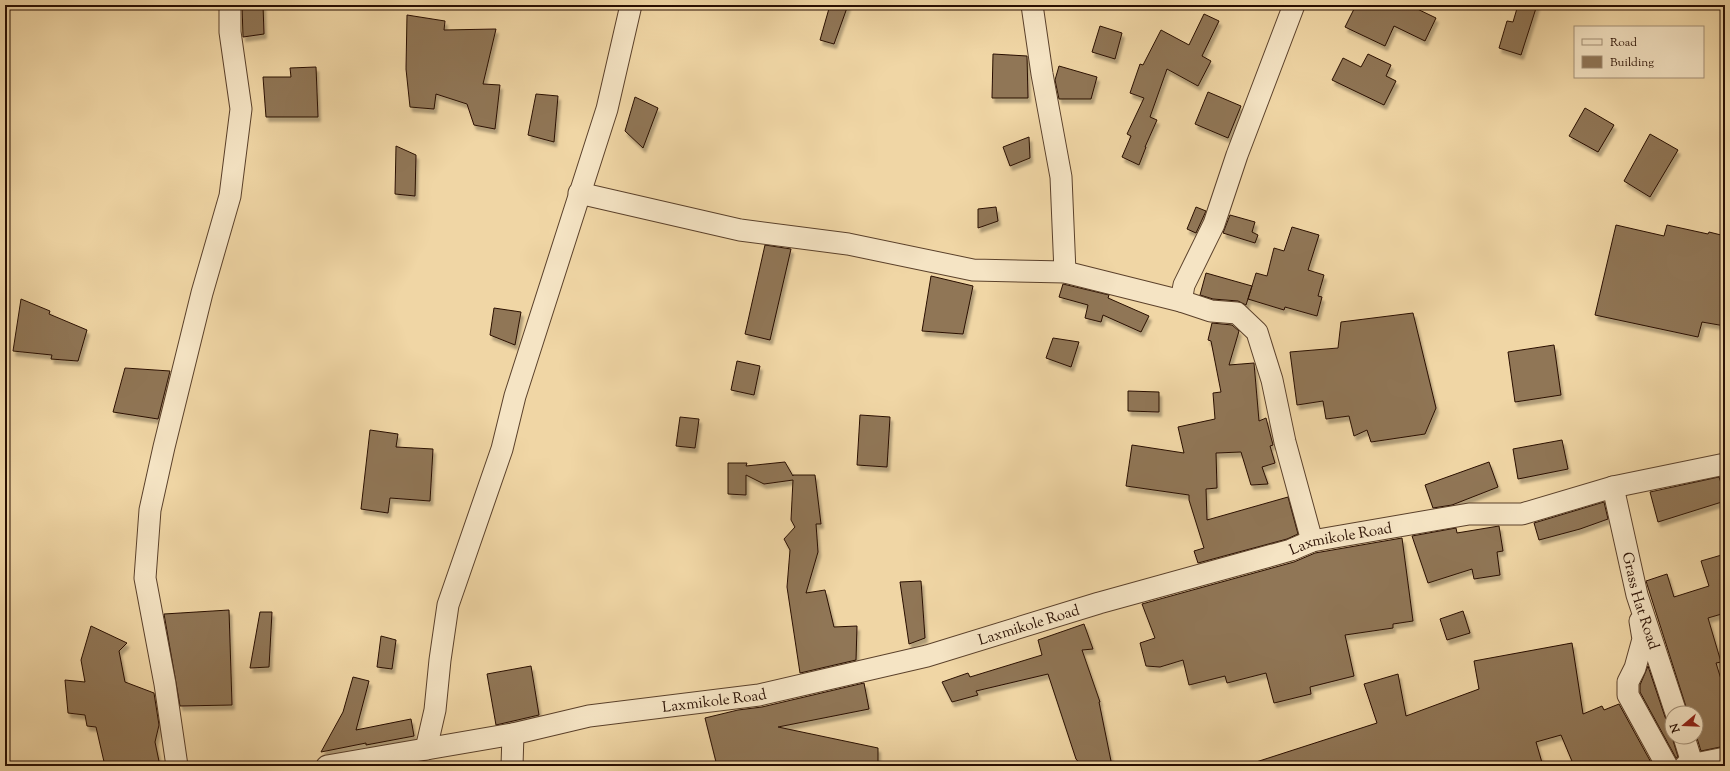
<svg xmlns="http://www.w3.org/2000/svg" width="1730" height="771" viewBox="0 0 1730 771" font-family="'Sorts Mill Goudy',serif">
  <defs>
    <filter id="shadow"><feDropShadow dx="2.5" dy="4.5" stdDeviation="1" flood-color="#0004"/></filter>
  </defs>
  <rect width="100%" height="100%" fill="#f0d6a5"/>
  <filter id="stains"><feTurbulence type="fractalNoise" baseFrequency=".005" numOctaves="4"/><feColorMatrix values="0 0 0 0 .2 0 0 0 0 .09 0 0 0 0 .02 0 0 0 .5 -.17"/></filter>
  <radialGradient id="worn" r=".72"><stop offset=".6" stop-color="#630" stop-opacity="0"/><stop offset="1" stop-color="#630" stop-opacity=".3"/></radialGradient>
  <path fill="#907657" stroke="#290f02" filter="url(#shadow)" d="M242,5H263L264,34L243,37Z
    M830,5H848L834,44L820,40Z
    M1356,5H1409L1436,18L1425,41L1394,26L1385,46L1345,27Z
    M1518,5H1537L1521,55L1499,48L1507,21L1513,22Z
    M1204,14L1219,21L1202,56L1211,61L1198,86L1167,69L1150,117L1157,120L1145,147H1146L1139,165L1122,157L1131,136L1127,134L1144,98L1130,93L1140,64L1143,65L1161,30L1189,45Z
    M407,15L445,21L444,30L496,29L483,84L500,85L495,129L474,125L467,104L436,94L434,109L410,107L406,69Z
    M1100,26L1122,33L1115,59L1092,52Z
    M993,54L1027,56L1028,98H992Z
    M1368,54L1391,65L1386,76L1396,81L1384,105L1332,80L1343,58L1361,67Z
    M1059,66L1097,77L1091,99H1059L1055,80Z
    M316,67L318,117H266L263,77H291L290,68Z
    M1208,92L1241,106L1228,138L1195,124Z
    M536,94L558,96L554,142L528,135Z
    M635,97L658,108L643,148L625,131Z
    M1585,108L1614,125L1598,152L1569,136Z
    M1650,134L1678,150L1650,197L1624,181Z
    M1029,137L1030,158L1010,166L1003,147Z
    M396,146L416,155L415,196L395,194Z
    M996,207L998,221L978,228V209Z
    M1196,207L1206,211L1196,233L1187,229Z
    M1230,215L1255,222L1252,232L1258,235L1255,243L1223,233Z
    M1616,225L1664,236L1667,225L1708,234L1709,232L1725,236V326L1702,322L1698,337L1595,315Z
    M1292,227L1319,235L1308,270L1324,275L1318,296L1322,297L1317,316L1285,307L1284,310L1248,299L1256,273L1267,276L1274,248L1284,251Z
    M765,245L791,249L770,340L745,334Z
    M1206,273L1252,286L1246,305L1238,301L1213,299L1200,295Z
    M931,276L973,286L963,334L922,331Z
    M1063,284L1109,295L1108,298L1149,316L1141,332L1103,315L1101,322L1085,318L1088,305L1059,297Z
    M21,299L50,311L49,314L87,330L78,361L51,359L52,355L13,351Z
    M494,308L521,312L515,345L490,335Z
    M1413,313L1436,408L1425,434L1371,442L1367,430L1354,436L1349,416L1326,419L1323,401L1297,405L1290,352L1338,348L1341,322Z
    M1212,323L1232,325L1239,331L1229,365L1254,363L1259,421L1266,418L1273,445L1270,446L1275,463L1262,467L1268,484L1251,485L1241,452L1216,453L1217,488L1206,489L1207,520L1288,497L1298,534L1287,539L1198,563L1194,551L1204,548L1189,500V495L1126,486L1132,445L1184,453L1178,427L1215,419L1213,393L1221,392L1211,341L1208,340Z
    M1053,338L1079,342L1071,367L1046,358Z
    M1554,345L1561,395L1515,402L1508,352Z
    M737,361L760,366L754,395L731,390Z
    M125,368L170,371L158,419L113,412Z
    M1128,391L1159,392V412L1128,411Z
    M860,415L890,417L887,467L857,465Z
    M680,417L699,419L695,448L676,446Z
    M370,430L398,434L396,447L433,449L430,501L390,498L388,513L361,509Z
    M1562,440L1568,469L1518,479L1513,449Z
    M785,462L793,476V475H815L821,524H816L818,552L806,593L825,590L834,627L857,626L856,660L800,673L787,587L790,550L784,539L795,527L791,520L793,480L764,484L746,475V495L728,494V463H747L746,466Z
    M1489,462L1498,487L1452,505L1433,508L1425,485Z
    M1719,477L1725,494V501L1658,522L1650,492Z
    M1604,502L1608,519L1580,529L1539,540L1534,523Z
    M1499,526L1503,551L1497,552L1500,575L1474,579L1472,569L1428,583L1412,536L1456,528L1457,533Z
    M1402,538L1413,621L1393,624V628L1345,635L1354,676L1310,687L1311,694L1274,703L1266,673L1227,683L1225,676L1189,685L1183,660L1160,667L1146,666L1140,643L1155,638L1142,604L1294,562L1315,553Z
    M1725,554V613L1708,618L1721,662L1716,663L1725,692V746L1701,751L1696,735V713H1688L1646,581L1667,574L1674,597L1709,586L1701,561Z
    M921,581L925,638L909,644L900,582Z
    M229,610L232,705L180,706L164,614Z
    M1463,611L1470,633L1447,640L1440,619Z
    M260,612H272L269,667L250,668Z
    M1084,624L1093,649L1082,650L1100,702H1099L1112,766H1082L1076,759L1048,674L976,691L978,695L952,702L942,682L968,673L970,677L1042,655L1038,640Z
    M91,626L127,643L119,651L125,682L154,693L159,725L155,742L160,766H105L96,727L87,726L85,715L68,713L65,680L85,682L81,660Z
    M381,636L396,640L392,669L377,667Z
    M1572,643L1583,714L1602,706L1604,710L1619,704L1653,766H1574L1561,735L1536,742L1543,766H1254L1253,763L1377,723L1364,684L1398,674L1406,716L1479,689L1474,661Z
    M531,666L539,715L496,725L487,674Z
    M1648,666L1665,717L1668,722L1672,724V737L1678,757L1676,758L1640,692V685Z
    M353,677L369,681L356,730L411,719L414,736L366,745V743L321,752L343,712Z
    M864,683L869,709L778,727L878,748V766H717L705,718L738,710L762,707Z"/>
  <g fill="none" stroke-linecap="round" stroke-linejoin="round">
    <g stroke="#5b412b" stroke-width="23">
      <g id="street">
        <path d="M1032,5L1042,74L1061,177L1065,272"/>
        <path d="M1294,5L1237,155L1214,224L1184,285L1181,301L1211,311L1237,313L1257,332L1272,380L1285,442L1312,541"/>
        <path d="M579,193L740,230L848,244L973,270L1065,272L1181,301"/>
        <path id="s1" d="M1613,487L1637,595L1676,713"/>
        <path d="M1640,621L1643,639L1635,668L1628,682V695L1667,766"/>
        <path d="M1684,737L1693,766"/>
        <path d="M426,749L435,710L440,660L448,605L502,449L515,396L607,109L631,5"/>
        <path d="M177,766L165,684L145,578L150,510L164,447L202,293L230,196L241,109L230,32V5"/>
        <path id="s2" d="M327,766L513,734L589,716L759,695L927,656L1099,603L1291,550L1312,541L1469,514H1522L1613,487L1725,464"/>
        <path d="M512,766L513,734"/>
        <path d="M1685,766L1725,758"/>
      </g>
    </g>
    <use href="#street" stroke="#f5e4c4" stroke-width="21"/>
  </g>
  <g text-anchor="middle" stroke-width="4" stroke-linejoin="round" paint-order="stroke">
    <g font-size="15" fill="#290f02" stroke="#f5e4c4">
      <text dy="5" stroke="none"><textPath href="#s2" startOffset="1041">Laxmikole Road</textPath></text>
      <text dy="5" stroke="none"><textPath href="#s1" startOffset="117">Grass Hat Road</textPath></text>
      <text dy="5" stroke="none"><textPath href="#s2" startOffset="717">Laxmikole Road</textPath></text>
      <text dy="5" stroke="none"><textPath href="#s2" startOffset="393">Laxmikole Road</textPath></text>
    </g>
  </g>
  <rect width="1730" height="771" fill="none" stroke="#f0d6a5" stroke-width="20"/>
  <rect x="6" y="6" width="1718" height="759" fill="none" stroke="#290f02" stroke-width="2"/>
  <rect x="10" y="10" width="1710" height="751" fill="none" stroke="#290f02"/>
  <rect x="1574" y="26" width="130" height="52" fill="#f5e4c4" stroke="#a38f76"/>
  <rect x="1582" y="39" width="20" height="6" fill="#f5e4c4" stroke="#a38f76"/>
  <text x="1610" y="46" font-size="12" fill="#290f02">Road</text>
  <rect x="1582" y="56" width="20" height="12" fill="#907657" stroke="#a38f76"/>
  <text x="1610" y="66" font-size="12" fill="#290f02">Building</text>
  <g transform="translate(1684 725) rotate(251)"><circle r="19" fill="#f5e4c4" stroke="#a38f76"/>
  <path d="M0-3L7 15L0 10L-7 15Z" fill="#8f2418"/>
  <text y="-6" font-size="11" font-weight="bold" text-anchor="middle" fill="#290f02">N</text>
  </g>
  <rect width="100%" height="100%" filter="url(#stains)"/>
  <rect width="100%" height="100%" fill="url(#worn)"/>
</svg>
